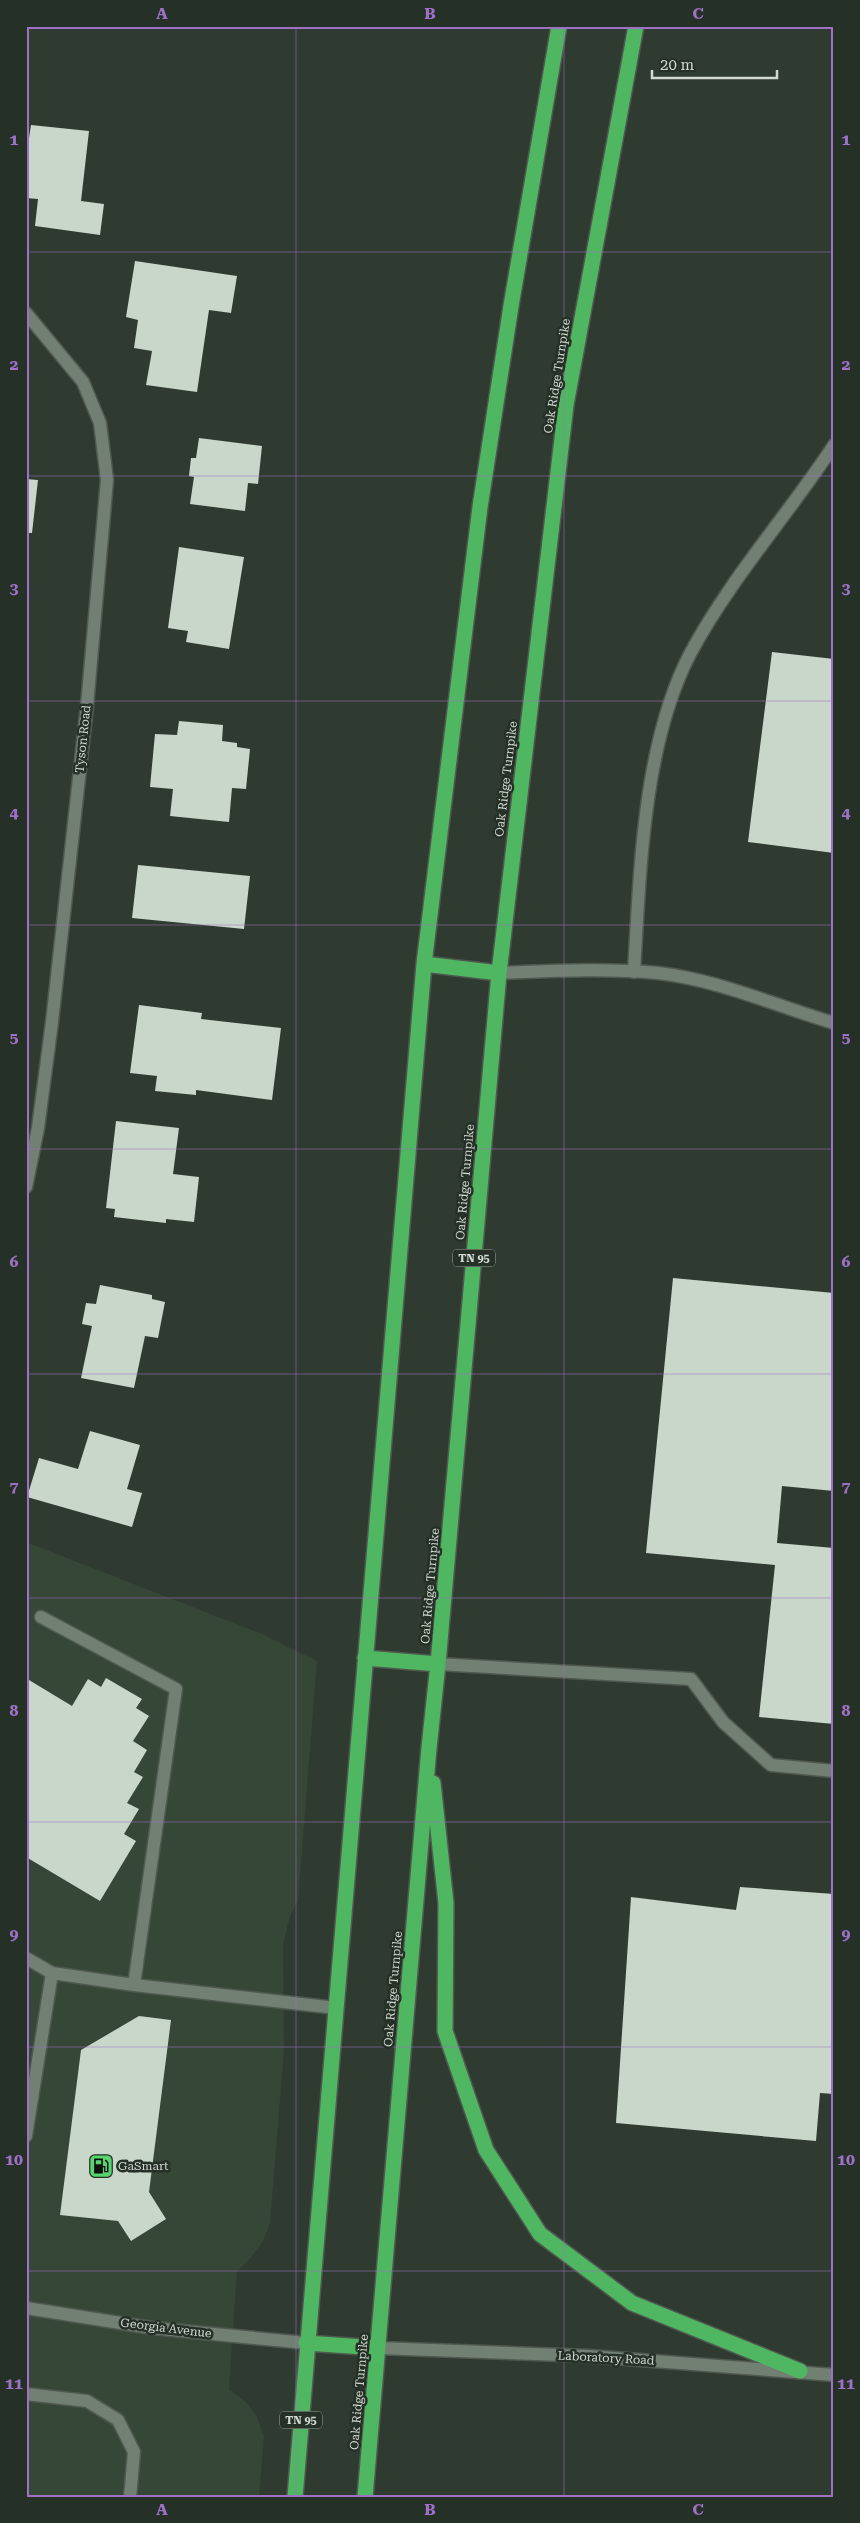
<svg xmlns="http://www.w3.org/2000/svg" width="860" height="2523" viewBox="0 0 860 2523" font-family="'Roboto Serif',serif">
  <rect width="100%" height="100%" fill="#2f3b30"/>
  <path fill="#364637" d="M26,1542L262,1634L317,1661L298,1901L290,1916L283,1944L284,2050L270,2223L263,2241L250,2259L237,2271L229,2389L247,2403L257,2417L264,2436L259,2497H26Z"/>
  <path fill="#c9d7ca" d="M31,125L89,131L81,201L104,204L100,235L35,226L38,199L26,198V144H28Z
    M135,261L237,276L231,313L209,310L197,392L146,385L152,351L134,348L138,320L126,317Z
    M199,438L262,446L258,484L248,483L245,511L190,504L194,477L189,476L191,458H196Z
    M26,479L38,480L32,533H26Z
    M179,547L244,557L229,649L186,642L188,631L168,628Z
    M772,652L834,659V853L748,842Z
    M179,721L223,725L222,741L237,743V747L250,749L246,789L232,788L229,822L170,816L173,789L150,787L155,734L177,735Z
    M138,865L250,876L244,929L132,918Z
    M139,1005L202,1013L201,1019L281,1028L272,1100L196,1090V1095L155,1091L157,1076L130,1073Z
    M116,1121L179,1128L173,1174L199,1177L194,1222L166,1219V1223L114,1217L115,1209L106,1208Z
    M673,1278L834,1293V1491L782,1486L777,1543L834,1548V1724L759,1717L775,1565L646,1553Z
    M100,1285L152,1295V1299L165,1302L158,1338L145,1336L134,1388L81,1378L92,1326L82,1324L86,1303L96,1304Z
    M90,1431L140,1445L127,1489L142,1493L132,1527L27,1497L39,1458L78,1469Z
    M106,1678L142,1699L136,1708L149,1716L133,1741L147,1750L134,1772L143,1777L127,1803L139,1809L124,1834L136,1841L100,1901L26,1857V1685L29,1680L72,1706L88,1679L101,1687Z
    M740,1887L834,1894V2094L820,2093L816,2141L616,2123L631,1897L736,1910Z
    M139,2016L171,2020L149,2192L166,2219L131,2241L118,2221L60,2215L81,2050Z"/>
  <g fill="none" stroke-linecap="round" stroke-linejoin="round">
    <g stroke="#4f5950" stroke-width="15">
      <path id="lane" d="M634,972C640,872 643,744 690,654C730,579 788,515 834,445
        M499,973C552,971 605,968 658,973C719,980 776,1006 834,1023
        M41,1617L176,1689L134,1985
        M438,1664L691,1679L723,1722L771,1765L834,1771
        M26,1958L52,1973
        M26,2136L52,1973L134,1985L336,2008
        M26,2394L87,2401L118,2420L134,2452L130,2497"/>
    </g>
    <g stroke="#4f5950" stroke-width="15">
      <path id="street" d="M26,313L83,382L100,423L107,480L87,706L52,1022L38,1128L26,1187"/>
    </g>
    <g stroke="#4f5950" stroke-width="15">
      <path id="secondary" d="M26,2308L152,2328L306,2343
        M378,2348L588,2356L834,2375"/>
    </g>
    <g stroke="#4f5950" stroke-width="18">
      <path id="highway" d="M424,964L499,973
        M365,1658L438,1664
        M433,1783L446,1903L445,2031L486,2150L540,2234L632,2303L800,2371
        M306,2343L378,2348
        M295,2497L424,964L480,507L511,306L559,26
        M365,2497L429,1748L438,1664L499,973L566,405L636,26"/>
    </g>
    <use href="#lane" stroke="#727f73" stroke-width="12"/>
    <use href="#street" stroke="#727f73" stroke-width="12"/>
    <use href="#secondary" stroke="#727f73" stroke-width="12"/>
    <use href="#highway" stroke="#4fb661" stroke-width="15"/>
  </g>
  <path fill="none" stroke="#9e71c7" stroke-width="1" stroke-opacity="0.55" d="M296,26V2497M564,26V2497M26,252H834M26,476H834M26,701H834M26,925H834M26,1149H834M26,1374H834M26,1598H834M26,1822H834M26,2047H834M26,2271H834"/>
  <defs>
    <g id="fuel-square" transform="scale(1.25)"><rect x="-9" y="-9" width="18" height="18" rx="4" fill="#58d56f" stroke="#253026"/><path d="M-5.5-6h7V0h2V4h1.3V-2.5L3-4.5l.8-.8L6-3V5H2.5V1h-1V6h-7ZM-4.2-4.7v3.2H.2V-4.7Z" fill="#111"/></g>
  </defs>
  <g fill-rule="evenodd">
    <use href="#fuel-square" x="101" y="2166"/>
  </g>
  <g text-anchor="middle" stroke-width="5" stroke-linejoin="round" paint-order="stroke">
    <g fill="#253026" stroke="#9ea69e" stroke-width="1">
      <rect x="453" y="1249.5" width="42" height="17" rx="4"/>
      <rect x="280" y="2411.5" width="42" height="17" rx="4"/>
    </g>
    <g font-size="11" font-weight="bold" fill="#d2d9d2">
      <text x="474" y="1262">TN 95</text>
      <text x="301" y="2424">TN 95</text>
    </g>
    <g font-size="12" fill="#d2d9d2" stroke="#253026">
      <text transform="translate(557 376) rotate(-81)" y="4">Oak Ridge Turnpike</text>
      <text transform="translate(83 739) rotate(-84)" y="4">Tyson Road</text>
      <text transform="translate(506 779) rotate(-83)" y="4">Oak Ridge Turnpike</text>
      <text transform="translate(465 1182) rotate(-85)" y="4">Oak Ridge Turnpike</text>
      <text transform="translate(430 1586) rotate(-85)" y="4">Oak Ridge Turnpike</text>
      <text transform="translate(393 1989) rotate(-85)" y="4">Oak Ridge Turnpike</text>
      <text transform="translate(166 2328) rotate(7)" y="4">Georgia Avenue</text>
      <text transform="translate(606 2358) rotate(3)" y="4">Laboratory Road</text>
      <text transform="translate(359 2392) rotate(-85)" y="4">Oak Ridge Turnpike</text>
    </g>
    <g font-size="12" fill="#d2d9d2" stroke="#253026" text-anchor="start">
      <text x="118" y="2170">GaSmart</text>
    </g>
  </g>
  <rect width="860" height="2523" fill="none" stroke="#253026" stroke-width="55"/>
  <path d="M652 70v8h125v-8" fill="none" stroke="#d2d9d2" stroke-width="2.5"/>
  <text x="660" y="70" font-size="15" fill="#d2d9d2" stroke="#253026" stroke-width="4" paint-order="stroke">20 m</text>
  <rect x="28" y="28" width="804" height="2468" fill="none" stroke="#9e71c7" stroke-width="2"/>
  <g font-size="16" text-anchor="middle" font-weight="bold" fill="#9e71c7">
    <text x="162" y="19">A</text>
    <text x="430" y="19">B</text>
    <text x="698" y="19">C</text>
    <text x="14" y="145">1</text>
    <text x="846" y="145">1</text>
    <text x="14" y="370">2</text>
    <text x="846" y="370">2</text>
    <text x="14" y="594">3</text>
    <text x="846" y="594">3</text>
    <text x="14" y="818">4</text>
    <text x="846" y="818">4</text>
    <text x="14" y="1043">5</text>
    <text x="846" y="1043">5</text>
    <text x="14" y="1267">6</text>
    <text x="846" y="1267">6</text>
    <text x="14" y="1492">7</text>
    <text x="846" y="1492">7</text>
    <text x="14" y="1716">8</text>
    <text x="846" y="1716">8</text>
    <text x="14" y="1940">9</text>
    <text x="846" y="1940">9</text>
    <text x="14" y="2165">10</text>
    <text x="846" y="2165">10</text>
    <text x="14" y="2389">11</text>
    <text x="846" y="2389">11</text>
    <text x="162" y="2515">A</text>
    <text x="430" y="2515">B</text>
    <text x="698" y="2515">C</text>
  </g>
</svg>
